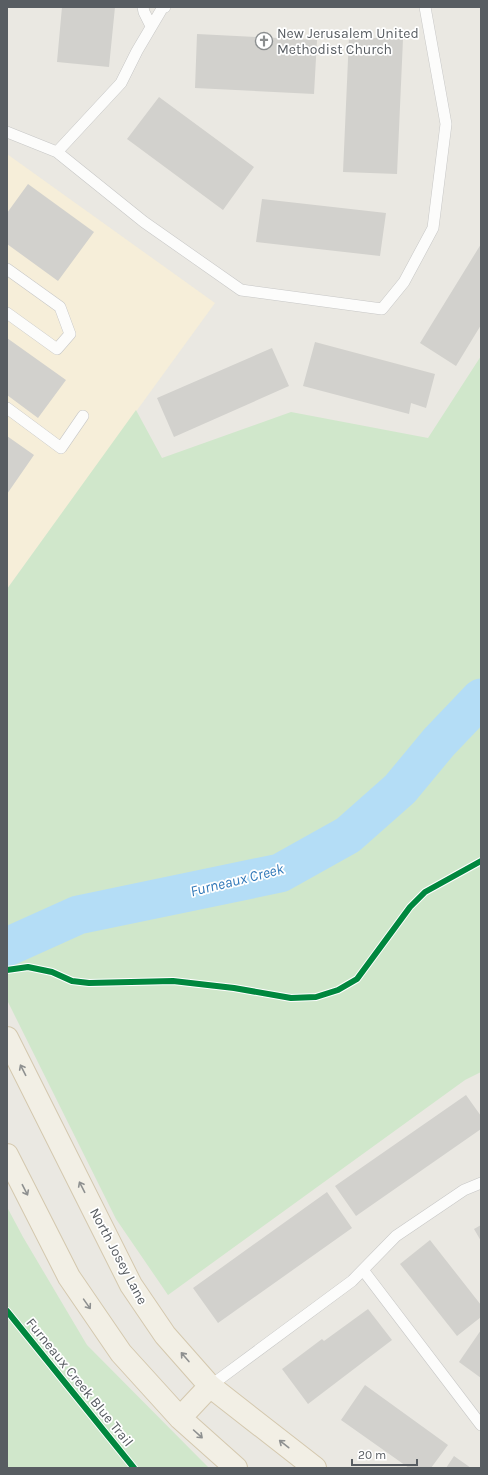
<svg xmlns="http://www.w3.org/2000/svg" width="488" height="1475" viewBox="0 0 488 1475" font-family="Karla,sans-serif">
  <rect width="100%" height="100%" fill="#eae8e2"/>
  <path fill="#f6eed9" d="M7,154L215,303L7,589Z"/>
  <path fill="#d0e7cb" d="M481,356V1072L465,1080L168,1295L116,1219L7,1000V589L136,410L162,458L291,412L428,438Z
    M7,1207L23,1237L87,1345L209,1468H7Z"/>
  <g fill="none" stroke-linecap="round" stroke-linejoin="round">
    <path stroke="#b4ddf6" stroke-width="39" d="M7,947L78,915L280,873L348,835L400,789L439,742L481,698"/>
  </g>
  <path fill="#d2d1cd" d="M62,7H115L109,67L57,62Z
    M197,34L317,40L314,94L195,88Z
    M349,37L403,39L397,174L343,172Z
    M159,97L254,167L223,210L127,139Z
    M28,184L94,232L58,281L7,244V213Z
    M262,199L386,213L380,256L256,242Z
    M481,244V325L456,366L420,343Z
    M7,338L66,380L38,418L7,395Z
    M315,342L435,374L426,408L411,403L409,414L303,386Z
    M272,348L289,386L174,437L157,398Z
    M7,436L34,455L7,494Z
    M466,1095L481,1116V1129L356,1216L335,1186Z
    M327,1192L352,1228L218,1323L193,1288Z
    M481,1225V1241L474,1229Z
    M430,1240L481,1305V1317L457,1336L400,1264Z
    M368,1309L392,1340L308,1404L282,1369L322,1339L324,1341Z
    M481,1330V1378L459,1362Z
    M365,1385L448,1445L431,1468H409L341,1420Z
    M454,1456L471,1468H446Z"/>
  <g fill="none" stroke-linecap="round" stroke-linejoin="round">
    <g stroke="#c7c7c6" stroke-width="12">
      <path id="lane" d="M143,7L144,12L151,26
        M7,132L57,152L144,222L241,290L382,309L404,282L433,228L446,124L425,7
        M57,152L121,83L137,51L163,7H165
        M7,269L60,307L70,334L57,349L7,313
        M7,408L61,448L83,416
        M363,1270L481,1425
        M210,1386L352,1281L396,1236L464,1190L481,1183"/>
    </g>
    <g stroke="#d4c8ae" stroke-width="24">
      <path id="primary" d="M7,1038L131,1285L165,1335L210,1386L315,1468
        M7,1155L69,1277L121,1353L180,1418L236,1468
        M180,1418L210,1386"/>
    </g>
    <use href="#lane" stroke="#fcfcfb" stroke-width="11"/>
    <use href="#primary" stroke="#f2efe5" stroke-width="22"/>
    <g stroke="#fff" stroke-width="8">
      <path id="cycleway" d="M7,970L28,967L52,972L72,981L89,983L173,981L234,988L291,998L316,997L338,990L357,979L410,907L425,892L481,861
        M7,1311L134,1468"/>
    </g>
    <use href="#cycleway" stroke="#00873e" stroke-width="6"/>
  </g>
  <defs><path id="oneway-shaft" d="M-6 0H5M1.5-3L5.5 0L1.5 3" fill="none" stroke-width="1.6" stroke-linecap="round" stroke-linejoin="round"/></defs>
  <g stroke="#8e9090">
    <use href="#oneway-shaft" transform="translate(23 1070) rotate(-117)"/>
    <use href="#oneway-shaft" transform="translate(82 1187) rotate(-117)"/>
    <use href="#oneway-shaft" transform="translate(25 1190) rotate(63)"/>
    <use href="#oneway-shaft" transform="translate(87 1304) rotate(55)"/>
    <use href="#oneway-shaft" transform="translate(185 1357) rotate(-131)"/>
    <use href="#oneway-shaft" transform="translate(198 1434) rotate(42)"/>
    <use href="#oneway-shaft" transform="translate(284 1444) rotate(-142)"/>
  </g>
  <defs>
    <g id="church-ring" transform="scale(0.9)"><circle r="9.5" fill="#fff" stroke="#8b8e8f" stroke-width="1.5"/><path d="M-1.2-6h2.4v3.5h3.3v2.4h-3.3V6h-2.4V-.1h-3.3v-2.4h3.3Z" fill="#8b8e8f"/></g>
  </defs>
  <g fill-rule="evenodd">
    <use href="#church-ring" x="264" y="41"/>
  </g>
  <g text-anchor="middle" stroke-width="3.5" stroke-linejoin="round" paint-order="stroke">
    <g font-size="14" fill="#585d62" stroke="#fff" text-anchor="start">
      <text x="277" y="38">New Jerusalem United<tspan x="277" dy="16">Methodist Church</tspan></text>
    </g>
    <g font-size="14" fill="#585d62" stroke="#fff">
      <text transform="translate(119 1256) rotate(62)" y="5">North Josey Lane</text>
      <text transform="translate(80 1382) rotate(51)" y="5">Furneaux Creek Blue Trail</text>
    </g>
    <g font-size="15" font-style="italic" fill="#3279b9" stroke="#fff">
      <text transform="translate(237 880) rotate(-14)" y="5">Furneaux Creek</text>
    </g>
  </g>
  <rect width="488" height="1475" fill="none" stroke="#585d62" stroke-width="16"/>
  <path d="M352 1459v6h65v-6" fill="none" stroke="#585d62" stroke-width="2"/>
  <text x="358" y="1459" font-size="12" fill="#585d62" stroke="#ffffff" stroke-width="3" paint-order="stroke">20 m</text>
</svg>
